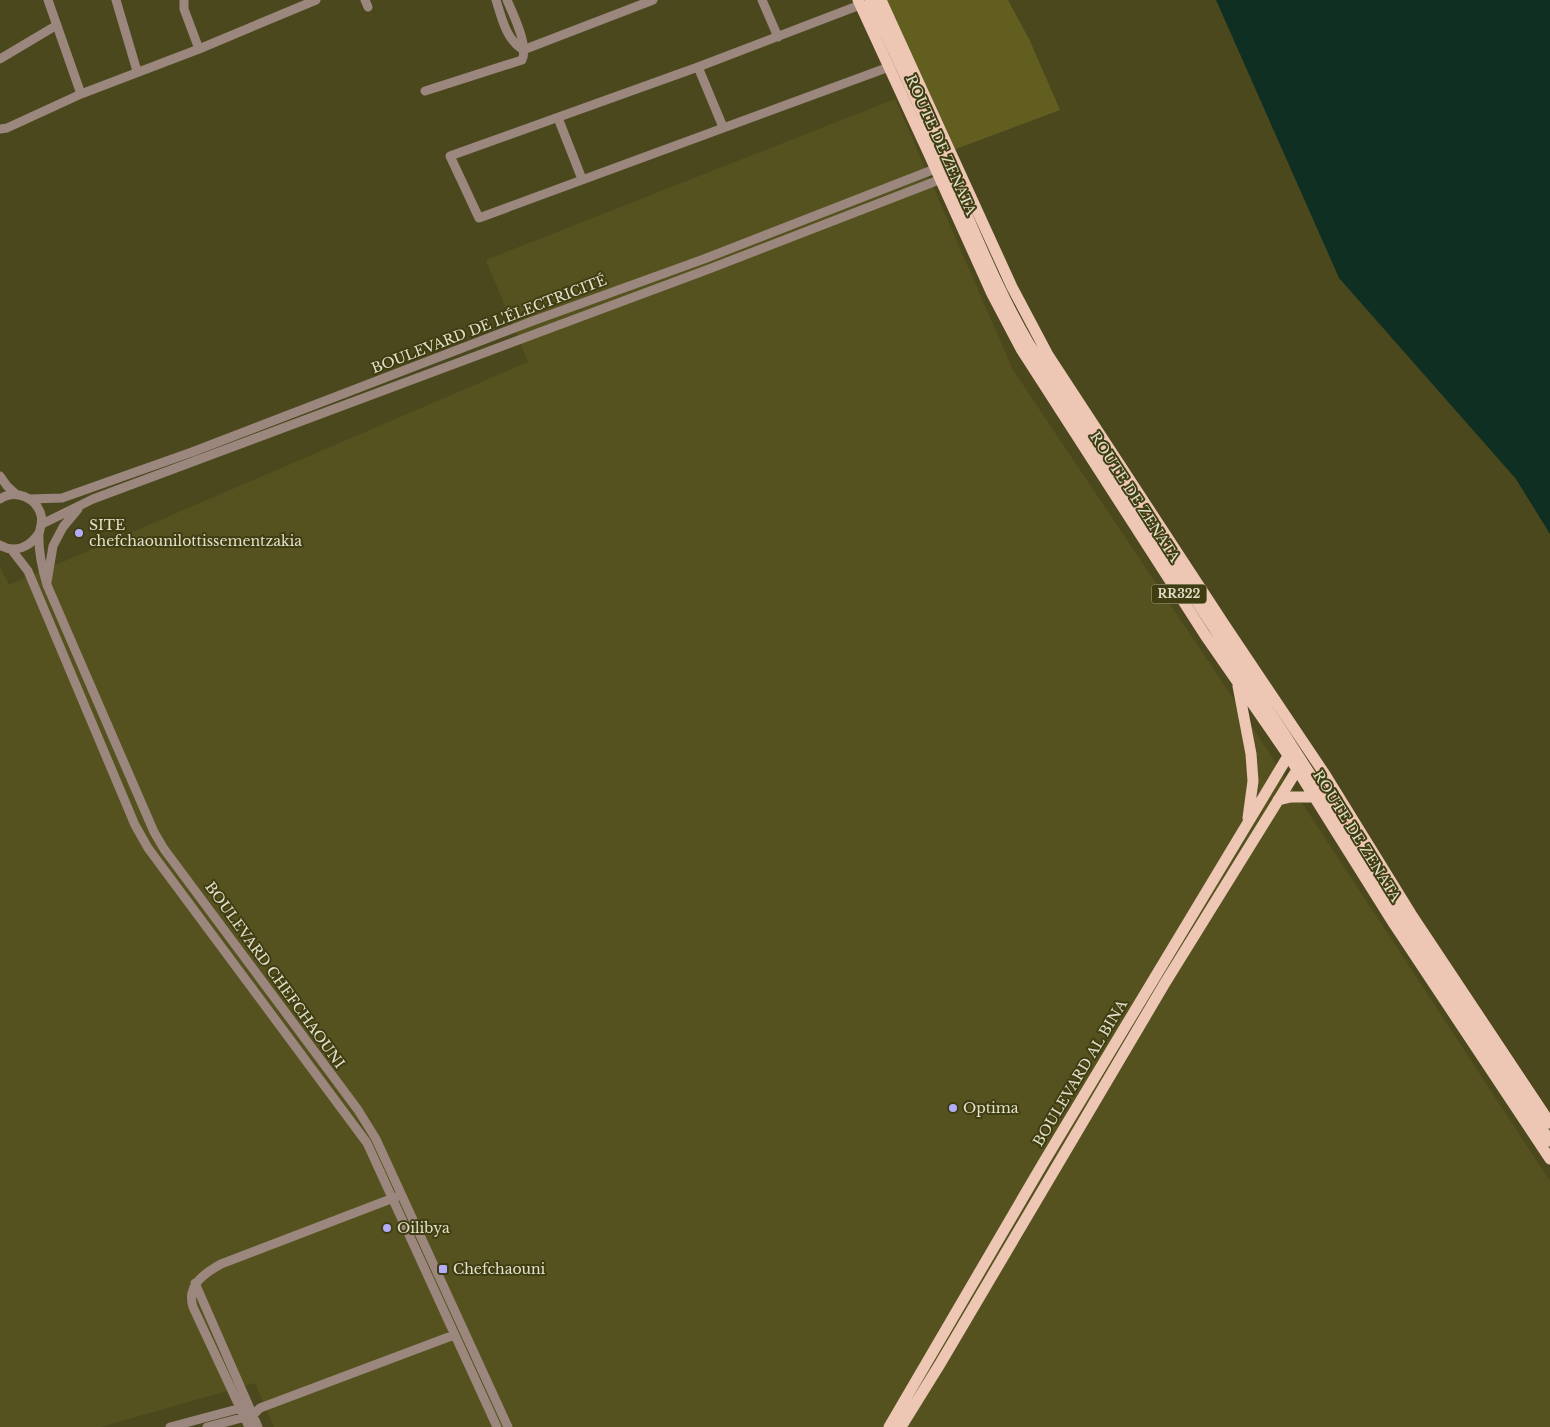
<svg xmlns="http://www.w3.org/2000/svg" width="1550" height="1427" viewBox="0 0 1550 1427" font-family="'Libre Baskerville',serif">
  <rect width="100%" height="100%" fill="#4b481e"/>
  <path fill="#55521f" d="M895,99L1013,370L1245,716L1550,1181V1427H274L255,1383L101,1427H0V567L9,585L528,362L486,260Z"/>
  <path fill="#625e20" d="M877,0H1008L1030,41L1060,110L945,153Z"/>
  <path fill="#102f23" d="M1216,0H1550V534L1516,479L1339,278Z"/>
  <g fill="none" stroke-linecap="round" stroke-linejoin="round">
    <path stroke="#9b877e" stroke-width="9" d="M48,0L81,94
      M116,0L137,71
      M184,0V9L199,49
      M365,0L368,7
      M496,0C502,19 506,39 523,50
      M762,0L778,37
      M860,5L698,67L450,156L479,218L889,67
      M523,50L653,0
      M0,59L57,25
      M698,67L723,127
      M425,91L522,60C529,46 513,14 507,0
      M558,118L582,179
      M0,129L7,128L81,94L199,49L316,0
      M0,476L7,486L17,495
      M0,499C15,489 36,497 41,515C43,522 40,528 39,534C38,552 42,568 47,585L154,832L164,849L358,1110L376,1139L508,1427
      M30,499L62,498L192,452L530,322L704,259L940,167
      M42,524L93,499L709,269L944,178
      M0,545C15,554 30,547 39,533
      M11,549L28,571L135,825L148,848L367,1143L497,1427
      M47,582L53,546L63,527L78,509
      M195,1283L258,1427
      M170,1427L245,1407
      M207,1427L253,1415L260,1408L454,1335
      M249,1427L193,1307C186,1285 205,1273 221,1264L396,1197"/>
    <path stroke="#eec6b4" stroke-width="11" d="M858,0L928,152L992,294L1021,349L1205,635L1288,755L1394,924L1550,1159
      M870,0C897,58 925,117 950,176C975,233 998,291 1029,344L1225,645L1283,732L1403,919L1550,1141
      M881,0L1012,287L1048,355L1224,624L1324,773L1411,914L1550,1123
      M1238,686L1251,754L1253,781L1248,818
      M1278,800L1291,797H1314
      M889,1427L1042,1165L1291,751
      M901,1427L940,1364L1165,983L1300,765"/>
  </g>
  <g fill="#b1adfa" stroke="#403d13" stroke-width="2">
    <circle cx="79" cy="533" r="5"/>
    <circle cx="953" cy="1108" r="5"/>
    <circle cx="387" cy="1228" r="5"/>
    <rect x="438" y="1264" width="10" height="10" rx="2.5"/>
  </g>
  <g text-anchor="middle" stroke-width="4" stroke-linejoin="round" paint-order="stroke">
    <rect fill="#403d13" stroke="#b1af92" stroke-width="1" x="1151.5" y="584.5" width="55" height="19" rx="4"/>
    <g font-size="12" font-weight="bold" fill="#e1e0c9">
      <text x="1179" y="598">RR322</text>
    </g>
    <g font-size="14" fill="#e1e0c9" stroke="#403d13">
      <text transform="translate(941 145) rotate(66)" y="5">ROUTE DE ZENATA</text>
      <text transform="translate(489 324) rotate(-21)" y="5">BOULEVARD DE L'ÉLECTRICITÉ</text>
      <text transform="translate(1135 497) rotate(57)" y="5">ROUTE DE ZENATA</text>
      <text transform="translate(1357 836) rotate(58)" y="5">ROUTE DE ZENATA</text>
      <text transform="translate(275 975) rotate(54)" y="5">BOULEVARD CHEFCHAOUNI</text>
      <text transform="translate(1080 1073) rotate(-59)" y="5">BOULEVARD AL BINA</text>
    </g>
    <g font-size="14" fill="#e1e0c9" stroke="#403d13" text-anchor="start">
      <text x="89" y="530">SITE<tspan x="89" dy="16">chefchaounilottissementzakia</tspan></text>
      <text x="963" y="1113">Optima</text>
      <text x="397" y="1233">Oilibya</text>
      <text x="453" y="1274">Chefchaouni</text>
    </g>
  </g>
</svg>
